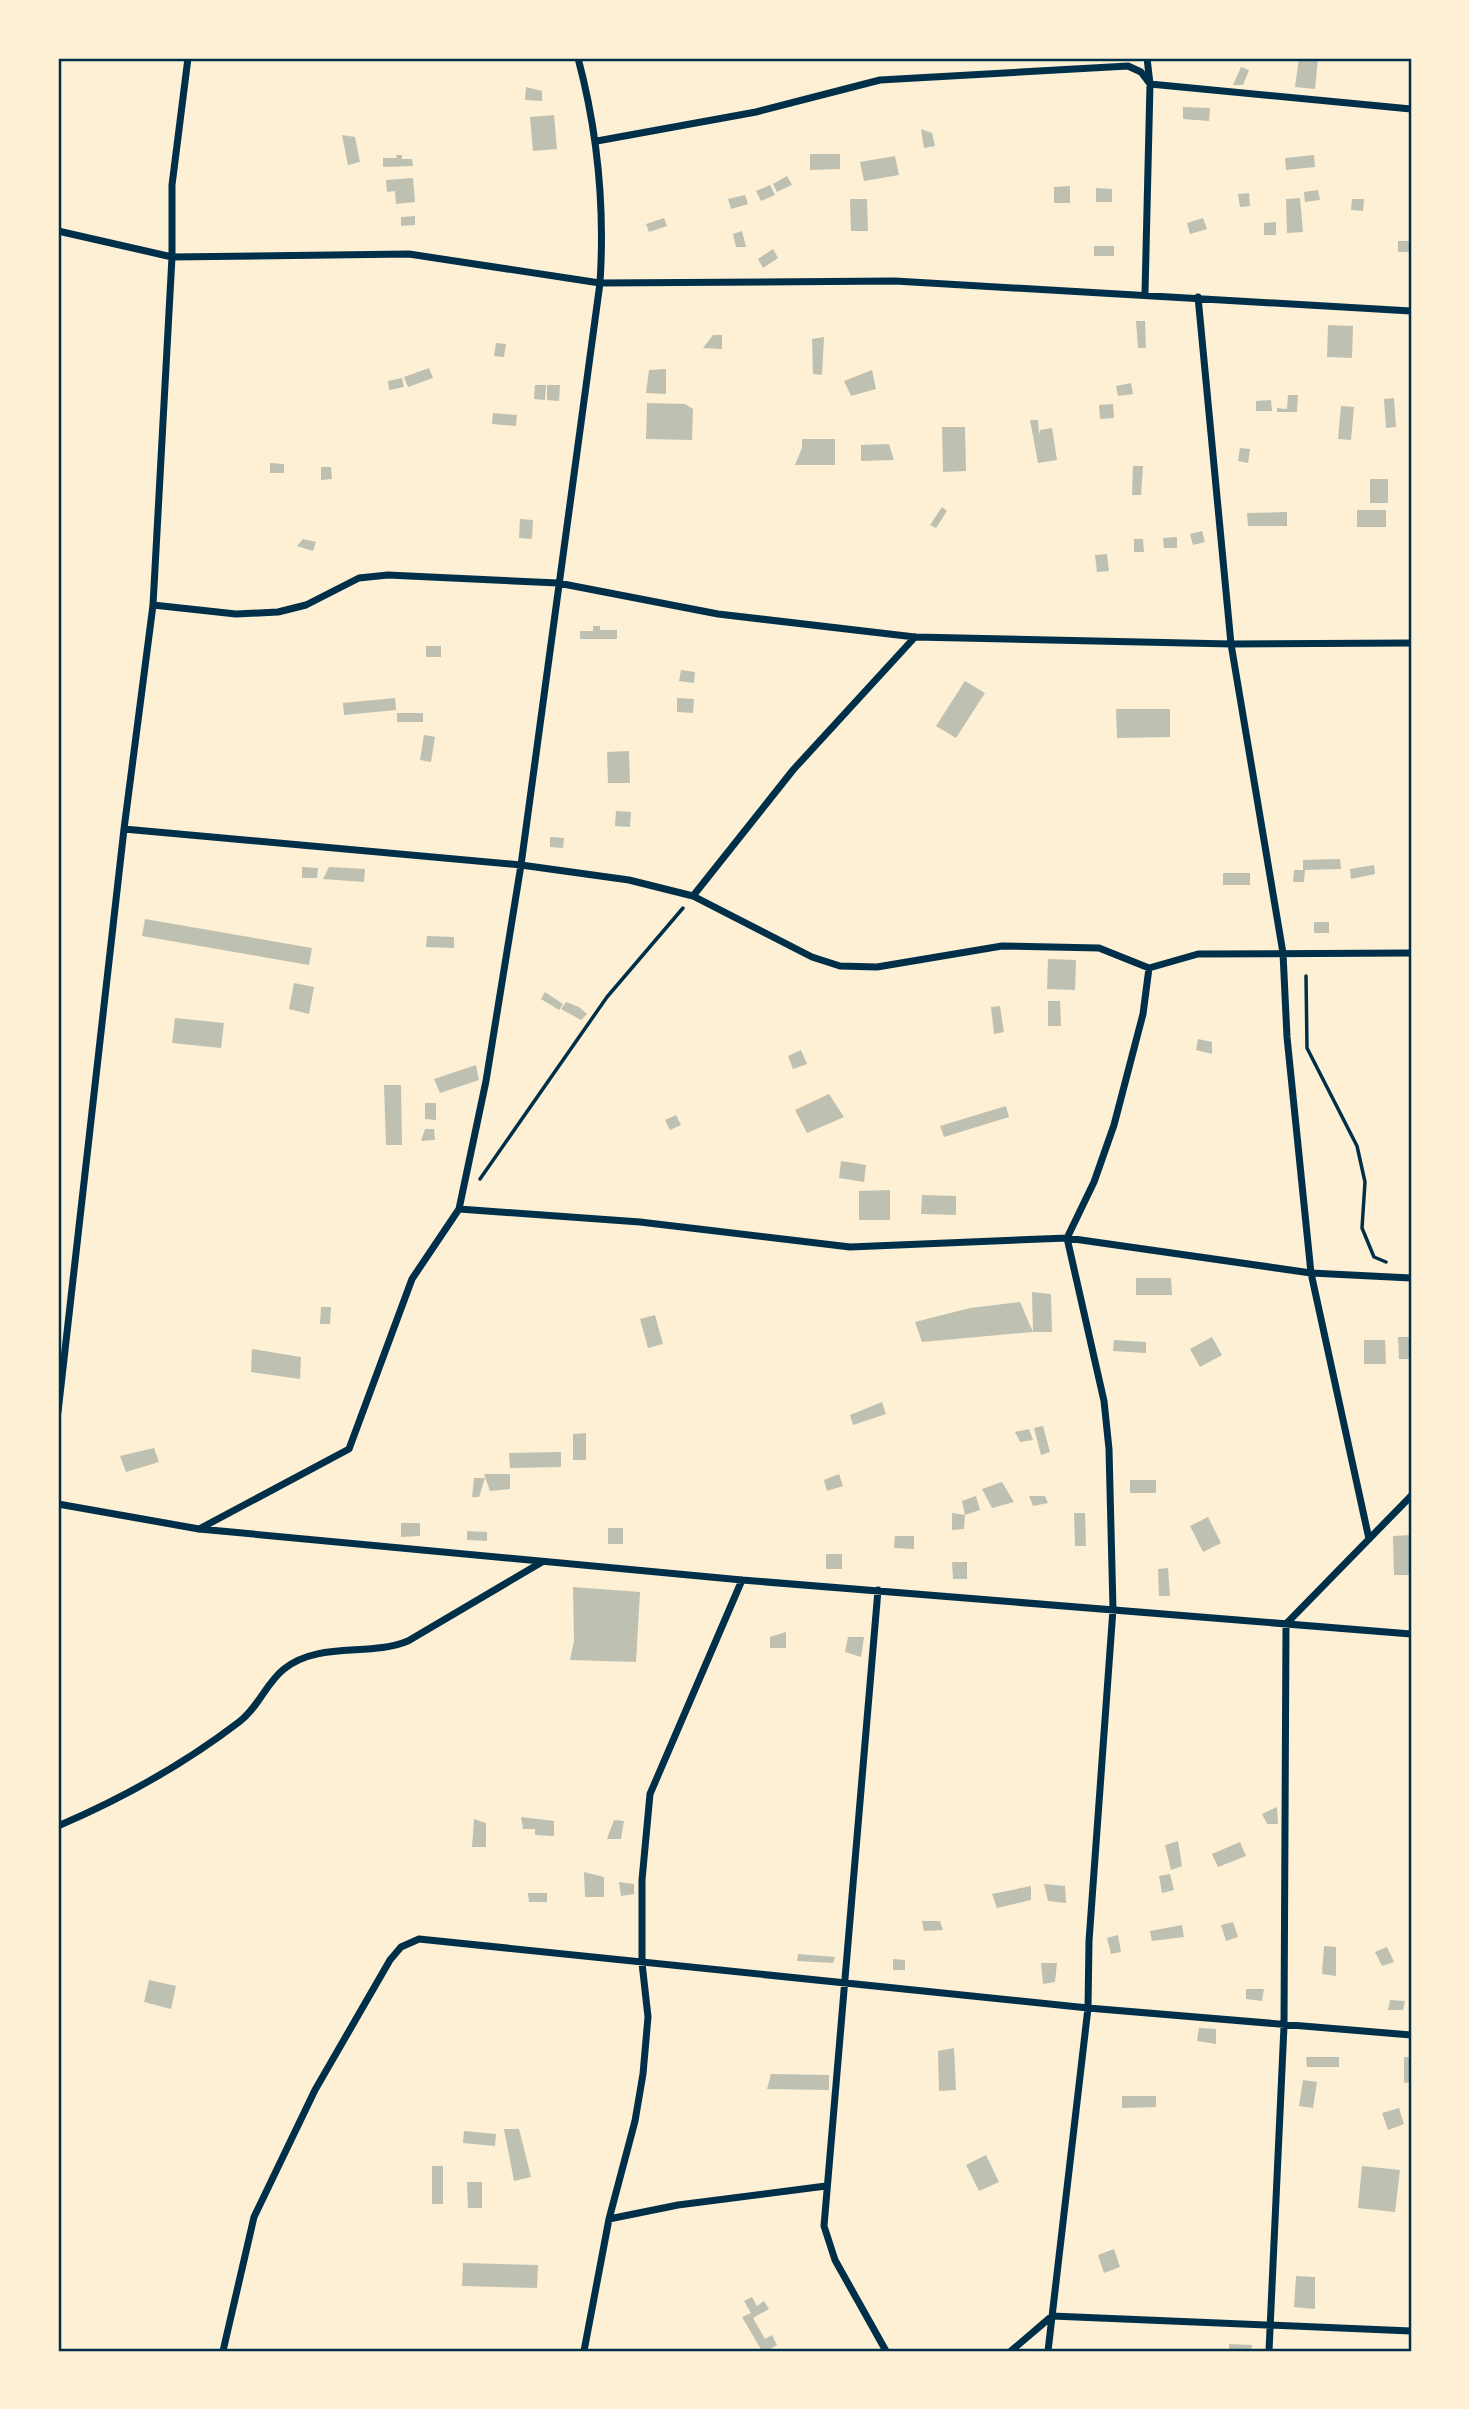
<svg xmlns="http://www.w3.org/2000/svg" width="1469" height="2409" viewBox="0 0 1469 2409" font-family="'Archivo Narrow',sans-serif">
  <rect width="100%" height="100%" fill="#fdf0d5"/>
  <path fill="#bec0b2" d="M1299,58H1318L1315,89L1295,87Z
    M1241,67L1249,70L1243,85H1233Z
    M526,87L542,91V101L525,100Z
    M1183,107L1210,108L1209,121L1183,119Z
    M554,115L557,149L533,151L530,117Z
    M921,129L932,133L935,146L924,148Z
    M342,135L355,137L360,162L348,165Z
    M810,154H840V169L810,170Z
    M396,155H402V159H412L413,166L383,167V158H397Z
    M1314,155L1315,167L1286,170L1285,158Z
    M895,156L899,175L864,181L860,162Z
    M787,176L792,185L777,192L773,184Z
    M413,178L415,202L396,204L395,191L387,192L386,180Z
    M770,185L775,195L761,201L756,191Z
    M1070,186V203H1054V187Z
    M1096,188L1112,189V202H1096Z
    M1318,190L1320,200L1305,202L1304,192Z
    M1249,193L1250,206L1240,207L1238,194Z
    M745,195L748,204L731,209L728,199Z
    M1300,198L1303,232L1287,233L1286,199Z
    M850,199H867L868,231H851Z
    M1352,199H1364L1363,211L1351,210Z
    M415,216V225L401,226V217Z
    M664,218L667,226L649,232L646,224Z
    M1203,218L1207,229L1190,234L1187,223Z
    M1276,222V235H1264V223Z
    M742,231L746,247H736L733,234Z
    M1398,241H1411V252H1398Z
    M1094,246H1114V256H1094Z
    M773,249L778,258L763,268L758,259Z
    M1136,321H1145L1146,348H1138Z
    M1328,325L1353,326L1352,358L1327,357Z
    M713,335H722V349L703,348Z
    M824,337L822,375L813,374L812,339Z
    M496,343L506,344L504,357L494,356Z
    M429,368L433,378L408,387L404,377Z
    M666,369V394L646,393L649,370Z
    M872,370L876,389L851,396L844,381Z
    M402,378L404,387L389,390L388,381Z
    M1131,383L1133,394L1118,396L1116,386Z
    M535,385H546L545,400L534,399Z
    M547,385H560L559,401L547,400Z
    M1288,395H1298L1297,412H1277V408L1287,409Z
    M1394,398L1396,427L1386,428L1384,399Z
    M1271,400L1272,411H1256V401Z
    M647,403L685,404L693,409L692,440L646,439Z
    M1113,404L1114,418L1100,419L1099,405Z
    M1341,406L1354,407L1351,440L1338,439Z
    M493,413L517,415L516,426L492,424Z
    M1030,420H1038L1039,435L1040,430L1052,428L1057,460L1038,463Z
    M942,427H965L966,471L943,472Z
    M802,439H835V465H795L802,448Z
    M889,444L894,460L861,461V445Z
    M1240,448L1250,449L1248,463L1238,461Z
    M270,463L284,464V473H270Z
    M1133,466H1143L1141,495H1132Z
    M321,467H331L332,479L321,480Z
    M1370,479H1388V503H1370Z
    M942,507L947,511L936,528L930,525Z
    M1357,510H1386V527H1357Z
    M1287,512V526H1248L1247,513Z
    M520,519L533,520L532,539L519,538Z
    M1202,531L1205,542L1193,545L1190,534Z
    M1177,537V548H1164L1163,538Z
    M303,539L316,542L313,551L297,546Z
    M1134,539H1143L1144,552H1134Z
    M1107,554L1109,571L1097,572L1095,555Z
    M593,626H600V630H617V639H580V631H593Z
    M426,646H441V657H426Z
    M681,670L695,672L694,683L679,681Z
    M965,681L985,693L956,738L936,726Z
    M395,698L396,710L344,715L343,703Z
    M677,698L694,699L693,713L677,712Z
    M1116,709H1170V737L1117,738Z
    M397,713H423V722H397Z
    M424,735L435,737L431,762L420,760Z
    M629,751L630,783H608L607,752Z
    M616,811L631,812L630,827L615,826Z
    M550,837L564,838L563,848L550,847Z
    M1340,859L1341,869L1303,870V860Z
    M1374,865L1375,874L1351,879L1350,869Z
    M302,867L318,868L317,878H302Z
    M329,867L365,869L364,882L323,879Z
    M1294,870H1305L1304,882H1293Z
    M1223,873H1250V885H1223Z
    M145,919L312,948L309,965L142,936Z
    M1314,922H1329V933H1314Z
    M427,936L454,937V948L426,947Z
    M1048,959L1076,960L1075,990L1047,989Z
    M294,983L314,987L309,1014L289,1009Z
    M545,992L563,1004L559,1010L541,999Z
    M1048,1001H1060L1061,1026H1048Z
    M566,1002L579,1007L587,1014L581,1020L561,1009Z
    M1000,1006L1004,1032L994,1034L991,1007Z
    M175,1018L224,1023L221,1048L172,1043Z
    M1198,1039L1212,1042V1054L1196,1050Z
    M801,1050L807,1064L793,1069L788,1056Z
    M476,1065L479,1080L440,1093L434,1079Z
    M384,1085H401L402,1145H386Z
    M829,1094L844,1117L807,1133L795,1110Z
    M425,1103H436V1120L425,1119Z
    M1006,1106L1009,1117L944,1137L940,1126Z
    M676,1115L681,1125L670,1130L665,1120Z
    M425,1129H434L435,1140L421,1141Z
    M841,1161L866,1165L864,1182L839,1178Z
    M890,1190V1220H859V1191Z
    M922,1195L956,1196V1215L921,1214Z
    M1136,1278H1171L1172,1295H1136Z
    M1032,1292L1051,1294L1052,1332H1033Z
    M1020,1302L1033,1332L922,1342L915,1322L970,1308Z
    M321,1307H331L330,1324H320Z
    M655,1315L663,1344L648,1348L640,1319Z
    M1212,1337L1222,1355L1200,1367L1190,1349Z
    M1398,1337H1411V1359H1399Z
    M1114,1340L1146,1342V1353L1113,1351Z
    M1364,1340H1385L1386,1364H1364Z
    M252,1349L301,1357L300,1379L251,1372Z
    M882,1402L886,1414L853,1425L850,1415Z
    M1043,1426L1050,1452L1041,1455L1034,1428Z
    M1029,1429L1033,1440L1020,1442L1015,1432Z
    M586,1433V1460H573V1434Z
    M154,1448L159,1462L126,1472L120,1456Z
    M561,1452V1467L510,1468L509,1453Z
    M484,1474H510V1489L490,1491Z
    M839,1474L843,1486L827,1491L824,1480Z
    M474,1478H485L479,1497H472Z
    M1130,1480H1156V1493H1130Z
    M1002,1482L1014,1502L992,1508L982,1489Z
    M976,1496L980,1510L965,1515L962,1501Z
    M1029,1496H1045L1048,1503L1033,1506Z
    M952,1513L965,1515L964,1529L952,1530Z
    M1074,1513H1085L1086,1546H1075Z
    M1208,1517L1221,1543L1203,1552L1190,1526Z
    M401,1523H420V1536L401,1537Z
    M608,1528H623V1544H608Z
    M467,1531L487,1532V1541L467,1540Z
    M1411,1535V1575H1394L1393,1536Z
    M895,1536H914V1549L894,1548Z
    M826,1554H842V1569H826Z
    M952,1562H967V1579H953Z
    M1168,1568L1170,1596H1159L1158,1569Z
    M573,1587L640,1592L636,1662L570,1660L574,1641Z
    M786,1632V1648H770V1637Z
    M848,1637H864L861,1657L845,1652Z
    M1277,1807L1278,1824H1267L1262,1814Z
    M521,1817L554,1821V1836L535,1835V1829H523Z
    M474,1819L486,1823V1847H472Z
    M614,1820L624,1821L621,1839H607Z
    M1178,1841L1182,1866L1171,1870L1165,1845Z
    M1240,1842L1246,1856L1218,1867L1212,1854Z
    M584,1872L604,1877V1897H585Z
    M1170,1874L1174,1890L1162,1893L1159,1876Z
    M619,1882L634,1884V1894L621,1896Z
    M1044,1884L1065,1886L1066,1903L1048,1901Z
    M1031,1886V1900L997,1908L992,1894Z
    M528,1893H547V1902H529Z
    M922,1921H940L943,1930L924,1931Z
    M1233,1922L1238,1937L1226,1941L1221,1925Z
    M1182,1925L1184,1937L1152,1941L1150,1931Z
    M1118,1935L1121,1952L1111,1954L1107,1938Z
    M1324,1946L1336,1947V1976L1322,1974Z
    M1387,1947L1394,1962L1382,1966L1375,1952Z
    M798,1954L835,1957L833,1963L797,1961Z
    M893,1959L905,1960V1970H893Z
    M1041,1963H1057L1055,1982L1043,1984Z
    M149,1980L176,1986L171,2009L144,2002Z
    M1246,1989H1264L1262,2001L1246,1999Z
    M1390,2000L1405,2001L1403,2010H1388Z
    M1199,2028L1216,2029V2044L1197,2041Z
    M954,2048L956,2090L939,2091L938,2051Z
    M1306,2057H1339V2067H1307Z
    M1404,2057H1411V2082L1404,2083Z
    M771,2074L829,2075V2090L767,2089Z
    M1303,2080L1317,2082L1313,2108L1299,2106Z
    M1122,2096H1156V2107L1122,2108Z
    M1399,2108L1404,2124L1388,2130L1382,2113Z
    M504,2129H519L531,2177L514,2181Z
    M464,2131L496,2134L495,2146L463,2143Z
    M986,2155L999,2182L979,2191L966,2165Z
    M432,2166H443V2204H432Z
    M1362,2166L1400,2170L1395,2212L1358,2208Z
    M467,2182H482V2208H468Z
    M1114,2249L1120,2267L1104,2273L1098,2255Z
    M463,2263L538,2265L537,2288L462,2286Z
    M1296,2276L1315,2277V2309L1294,2307Z
    M752,2297L757,2306L764,2301L769,2309L753,2318L765,2339L772,2335L777,2345L766,2351H762L742,2317L751,2313L744,2301Z
    M1229,2344L1252,2345L1251,2351H1229Z"/>
  <g fill="none" stroke-linecap="round" stroke-linejoin="round">
    <path stroke="#003049" stroke-width="3.5" d="M1306,976L1307,1048L1357,1146L1365,1182L1362,1228L1374,1257L1386,1262
      M480,1179L607,997L683,908"/>
    <path stroke="#003049" stroke-width="7" d="M597,141L756,112L880,80L1128,66L1141,72L1150,84L1411,109
      M58,231L172,257L409,254L600,283L895,281L1411,311
      M1145,293L1150,84L1147,58
      M1198,297L1231,644L1283,953L1287,1037L1311,1273L1369,1539
      M153,605L236,614L278,612L306,605L359,578L388,575L558,583L718,614L915,637L1231,644L1411,643
      M124,829L521,865L629,880L693,896L812,957L840,966L877,967L1002,946L1099,948L1149,968L1198,954L1411,953
      M693,896L793,770L915,637
      M459,1209L640,1222L850,1247L1067,1238L1311,1273L1411,1278
      M58,1412L124,829L153,605L172,257V185L188,58
      M58,1504L199,1529L742,1580L1411,1634
      M199,1529L349,1449L412,1279L459,1209L486,1081L521,865L600,283C605,205 598,133 578,58
      M878,1590L824,2226L835,2260L886,2351
      M58,1826C121,1799 184,1764 239,1722C258,1708 266,1683 284,1669C319,1641 370,1657 408,1641L542,1562
      M609,2219L678,2205L826,2186
      M223,2351L254,2217L315,2090L390,1960L401,1947L419,1939L1088,2008L1411,2035
      M584,2351L609,2219L635,2121L643,2074L648,2017L642,1963V1880L650,1794L742,1580
      M1011,2351L1052,2316L1411,2331
      M1048,2351L1088,2008L1089,1941L1113,1609L1109,1449L1104,1401L1067,1238L1094,1182L1114,1125L1143,1014L1149,968
      M1269,2351L1284,2026L1286,1624L1411,1496"/>
  </g>
  <rect width="1469" height="2409" fill="none" stroke="#fdf0d5" stroke-width="119"/>
  <rect x="60" y="60" width="1350" height="2290" fill="none" stroke="#003049" stroke-width="2.5"/>
</svg>
